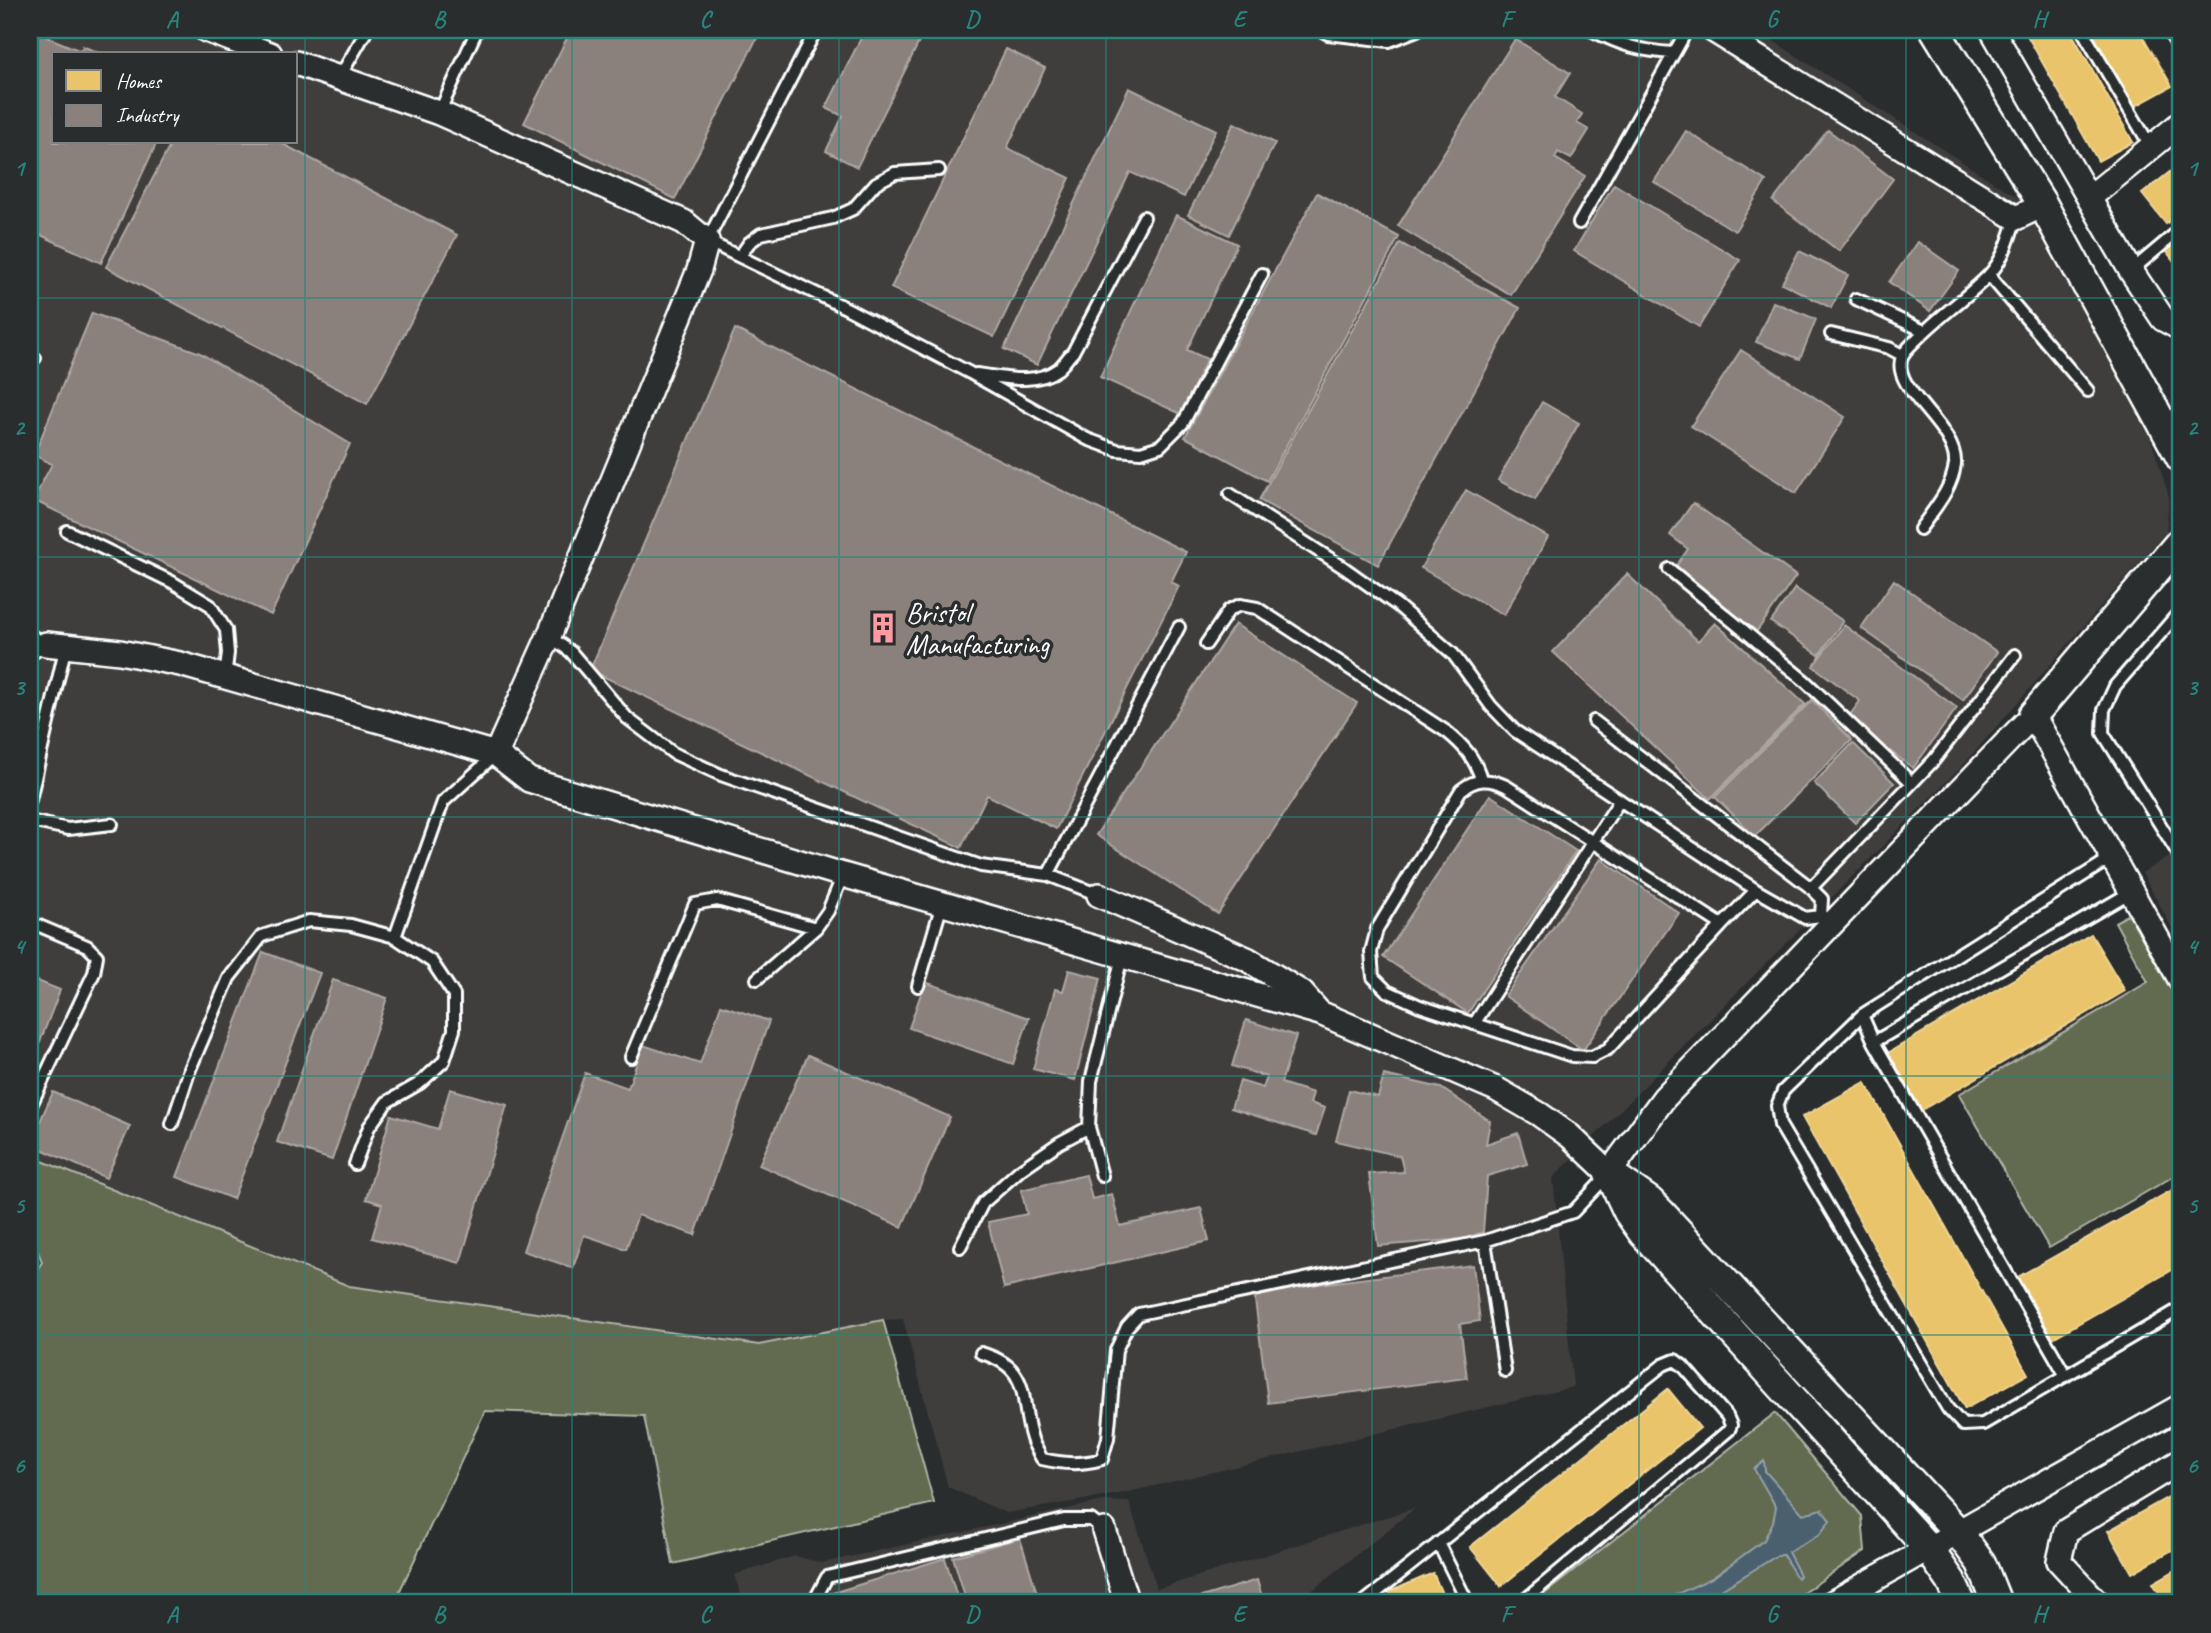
<svg xmlns="http://www.w3.org/2000/svg" width="2211" height="1633" viewBox="0 0 2211 1633" font-family="Caveat,sans-serif">
  <rect width="100%" height="100%" fill="#2a2d2e"/>
  <filter id="ink" filterUnits="userSpaceOnUse"><feTurbulence type="fractalNoise" baseFrequency=".0143" numOctaves="2"/><feDisplacementMap in="SourceGraphic" scale="14" xChannelSelector="R" yChannelSelector="G"/><feConvolveMatrix kernelMatrix="1 2 1 2 8 2 1 2 1" color-interpolation-filters="sRGB"/></filter>
  <g filter="url(#ink)">
    <path fill="#403e3d" fill-rule="evenodd" d="M30,30H1756L2020,199L2149,433L2169,497L2166,532L1964,764L1553,1178L1573,1387L1124,1493L1006,1513L948,1487L903,1319L883,1320L759,1345L349,1286L30,1156ZM54,54H296V142H54Z
      M2181,850V944L2142,873Z
      M30,1231L42,1262L30,1282Z
      M1104,1501L1129,1502L1157,1589L1415,1508L1299,1601L1300,1603H744L734,1575L795,1556L822,1563Z"/>
    <path fill="#626a50" stroke="#b0b4a8" stroke-width="2" d="M2135,911L2181,994V1172L2049,1248L1959,1094L2148,982L2115,922Z
      M30,1156L349,1286L759,1345L883,1320L934,1503L673,1564L644,1416L485,1411L394,1603H30V1282L42,1262L30,1231Z
      M1775,1413L1862,1516L1865,1551L1788,1603H1533Z"/>
    <path fill="#4b616e" stroke="#93a0a8" stroke-width="2" d="M1764,1461L1765,1471L1803,1514L1822,1509L1830,1521L1819,1535L1788,1552L1800,1575L1797,1578L1783,1555H1778L1700,1603H1662L1664,1600L1712,1578L1764,1540L1773,1522L1776,1507L1754,1469Z"/>
    <path fill="#e9c46a" stroke="#f0d697" stroke-width="2" d="M2024,30H2070L2133,142L2098,161Z
      M2089,30H2139L2172,86L2134,107Z
      M2181,163V211L2166,224L2142,194Z
      M2181,238V270L2166,251Z
      M2091,934L2125,991L1920,1111L1886,1054Z
      M1865,1082L2028,1374L1965,1409L1802,1117Z
      M2181,1185V1265L2053,1338L2018,1277Z
      M1668,1389L1700,1428L1501,1586L1470,1547Z
      M2181,1490V1545L2132,1573L2108,1531Z
      M2181,1567V1603H2165L2153,1583Z
      M1433,1573L1446,1603H1394L1389,1592Z"/>
    <path fill="#8a817c" stroke="#ada7a3" stroke-width="2" d="M30,30L81,51L83,46L101,54H54V142H157L101,263L30,230V161L33,155L30,154Z
      M571,30H761L675,199L524,123Z
      M865,30H925L857,167L826,151L843,116L826,108Z
      M1091,30H1110L1105,39Z
      M1515,39L1570,73L1555,97L1582,114L1577,123L1589,130L1571,159L1558,152L1555,158L1585,176L1511,295L1398,226Z
      M1006,49L1045,68L1007,148L1070,178L994,337L891,288Z
      M1129,88L1216,130L1184,197L1130,172L1037,365L1004,349Z
      M1234,123L1275,143L1229,235L1188,215Z
      M1828,130L1893,179L1839,251L1773,201Z
      M1686,131L1766,181L1735,231L1654,182Z
      M172,142H279L457,235L367,404L106,267Z
      M1614,184L1740,260L1699,327L1574,251Z
      M1317,193L1399,237L1267,481L1185,437Z
      M1176,215L1237,244L1187,350L1207,359L1181,414L1100,377Z
      M1918,242L1959,271L1930,311L1889,282Z
      M1400,243L1520,308L1378,565L1259,500Z
      M1799,251L1848,275L1831,308L1782,283Z
      M1773,302L1816,319L1800,359L1756,342Z
      M92,313L200,353L350,444L271,615L33,500L52,464L34,455Z
      M735,329L1186,552L1171,582L1179,586L1056,829L987,795L961,848L590,670Z
      M1741,350L1845,417L1796,493L1691,426Z
      M1542,402L1579,423L1535,500L1498,480Z
      M1466,490L1548,537L1504,615L1421,568Z
      M1693,503L1796,576L1757,631L1672,572L1688,549L1670,535Z
      M1627,574L1698,641L1715,623L1805,704L1710,799L1553,652Z
      M1894,580L1997,652L1963,700L1861,628Z
      M1795,588L1843,621L1819,655L1771,622Z
      M1235,624L1357,703L1218,914L1096,835Z
      M1844,625L1957,708L1913,768L1847,719L1860,701L1813,666Z
      M1812,700L1852,740L1755,836L1715,797Z
      M1853,743L1894,783L1855,823L1814,783Z
      M1490,795L1576,851L1468,1013L1383,957Z
      M1601,859L1679,913L1583,1050L1505,996Z
      M263,952L320,973L233,1199L177,1177Z
      M1069,970L1101,978L1075,1080L1033,1069L1055,989L1063,991Z
      M30,978L60,990L30,1068Z
      M333,980L387,998L332,1160L277,1142Z
      M925,982L1029,1018L1013,1064L909,1028Z
      M721,1005L769,1021L695,1235L638,1215L626,1249L584,1235L573,1268L523,1251L585,1073L628,1088L643,1045L700,1064Z
      M1246,1020L1296,1036L1281,1083L1313,1093L1310,1103L1325,1108L1316,1135L1231,1108L1240,1081L1263,1088L1267,1077L1232,1066Z
      M808,1055L950,1117L902,1227L759,1165Z
      M1384,1075L1441,1088L1490,1121L1486,1144L1518,1133L1527,1164L1487,1176L1483,1232L1464,1239L1378,1246L1369,1174L1404,1172L1400,1156L1336,1141L1349,1090L1378,1097Z
      M450,1089L507,1105L460,1263L372,1238L382,1204L366,1199L391,1115L438,1129Z
      M53,1092L130,1126L106,1178L30,1144Z
      M1086,1175L1092,1199L1112,1194L1120,1226L1201,1208L1209,1241L1004,1288L988,1222L1027,1214L1021,1190Z
      M1473,1265L1480,1321L1460,1324L1467,1378L1268,1403L1254,1292Z
      M1020,1538L1040,1603H967L953,1557Z
      M945,1558L959,1603H828L826,1595Z
      M1257,1580L1264,1603H1185V1602Z"/>
    <g fill="none" stroke-linecap="round" stroke-linejoin="round">
      <g stroke="#fff" stroke-width="16">
        <path id="service" d="M816,30L707,241L846,308L970,373L1087,439L1117,450L1141,452L1160,446L1183,423L1262,274
          M1321,30L1328,34L1389,41L1417,30
          M1591,30C1621,45 1639,51 1673,53
          M2082,30L2151,147
          M339,78L367,30
          M439,113L477,30
          M1579,223L1687,30
          M740,256L749,243L761,234L833,218L853,209L876,183L895,173L939,170
          M2131,271L2181,229
          M1989,275L2088,391
          M1856,299L1924,331
          M1831,334L1889,348L1902,355
          M30,357L35,358
          M976,374C1002,377 1035,386 1058,369C1063,365 1068,357 1073,352L1144,217
          M1230,494L1343,567L1398,606L1453,654L1491,706L1515,731L1756,890L1805,918L1821,916
          M1920,529C1934,509 1952,489 1955,464C1958,427 1889,388 1902,357C1904,351 1911,345 1916,340C1938,317 1965,299 1988,276C2004,259 2009,239 2016,218
          M67,531L172,582L210,605L226,630L228,653L225,678
          M1669,569L1805,681L1912,783L1811,888
          M2181,610L2115,686L2104,710L2103,733L2181,858
          M30,635L46,644
          M549,636L571,652L627,718L673,753L721,775L981,866L1048,875
          M1206,644L1229,610L1240,605L1257,608L1447,732C1464,746 1475,758 1481,779
          M30,655L46,644
          M1594,721L1811,888L1822,899L1821,916L1826,919
          M1912,783L1934,760L2015,655
          M30,800L66,645
          M30,821L68,829L112,824
          M2111,858L1862,1015L1783,1091L1777,1106L1780,1125L1948,1409L1963,1425L1983,1424L2181,1308
          M1099,895L1048,875L1179,627
          M30,922L87,946L97,956L94,973L30,1107
          M1722,925L1608,1049L1592,1057L1572,1056L1420,1006L1387,991L1373,977L1371,952L1377,929L1461,790C1476,778 1489,778 1506,786L1722,925L1756,890
          M757,979L816,928L828,911L843,875
          M918,986L942,904
          M1862,1015L1874,1042L2066,1376
          M1474,1024L1620,800
          M1874,1042L2131,892
          M631,1057L695,904L717,900L816,928
          M172,1124L190,1069L229,978L262,936L309,921L351,925L395,937
          M355,1164L369,1127L387,1102L420,1083L444,1061L454,1030V995L432,962L395,937L443,802L496,754
          M1102,1176L1089,1127L1091,1081L1122,957
          M1485,1241L1505,1371
          M960,1247L983,1203L1020,1170L1059,1143L1089,1127
          M981,1353C1033,1368 1019,1399 1032,1439C1034,1446 1039,1453 1042,1459C1064,1464 1081,1465 1102,1459L1108,1438L1116,1350L1127,1327L1139,1314L1485,1241L1573,1212L1608,1175
          M1438,1543L1468,1603
          M813,1603L827,1577L1064,1520H1091L1104,1530
          M1363,1603L1663,1365L1675,1360L1683,1366L1727,1416L1731,1425L1729,1430L1521,1603"/>
      </g>
      <g stroke="#fff" stroke-width="28">
        <path id="minor" d="M206,30L270,54
          M1713,30L2016,218L2043,205
          M1992,30L2131,271L2163,319L2176,326L2181,324
          M2175,30L2181,40
          M296,63L439,113L684,222L707,241L699,270L549,636L496,754
          M2089,198L2181,123
          M46,644L120,652L180,664L496,754L529,780L843,875L1320,1013L1496,1089L1539,1114L1570,1136L1609,1173L1664,1098L2033,715L2181,981
          M1099,895L1247,959L1302,993L1317,1010
          M1104,1530L1127,1603
          M1832,1603L2181,1406
          M2098,1603L2059,1561L2066,1531L2181,1461"/>
      </g>
      <g stroke="#fff" stroke-width="33">
        <path id="tertiary" d="M1935,30L2043,205L2181,458
          M2033,715L2181,541
          M1609,1173L1649,1201L1662,1214L1958,1532L1981,1563L1997,1603
          M1611,1176L1628,1212L1643,1233L1928,1548L1951,1581L1961,1603"/>
      </g>
      <use href="#service" stroke="#2a2d2e" stroke-width="10"/>
      <use href="#minor" stroke="#2a2d2e" stroke-width="23"/>
      <use href="#tertiary" stroke="#2a2d2e" stroke-width="28"/>
    </g>
  </g>
  <path fill="none" stroke="#27847c" stroke-width="2" stroke-opacity="0.55" d="M305,30V1603M572,30V1603M839,30V1603M1106,30V1603M1372,30V1603M1639,30V1603M1906,30V1603M30,298H2181M30,557H2181M30,817H2181M30,1076H2181M30,1335H2181"/>
  <defs>
    <g id="building-bare" transform="scale(2.415)"><path d="M-4-6H4V6H1V3H-1V6H-4ZM-2.5-4.3h1.7v1.8h-1.7ZM.8-4.3h1.7v1.8H.8ZM-2.5-1h1.7V.8h-1.7ZM.8-1h1.7V.8H.8Z" fill="#ff9aa2" stroke="#2a2d2e" stroke-width="2.5" paint-order="stroke"/></g>
  </defs>
  <g fill-rule="evenodd">
    <use href="#building-bare" x="883" y="628"/>
  </g>
  <g text-anchor="middle" stroke-width="7" stroke-linejoin="round" paint-order="stroke">
    <g font-size="28" fill="#fff" stroke="#2a2d2e" text-anchor="start">
      <text x="906" y="622">Bristol<tspan x="906" dy="32">Manufacturing</tspan></text>
    </g>
  </g>
  <rect width="2211" height="1633" fill="none" stroke="#2a2d2e" stroke-width="77"/>
  <rect x="52" y="52" width="245" height="91" fill="#2a2d2e" stroke="#7f8182" stroke-width="2"/>
  <rect x="66" y="70" width="35" height="21" fill="#e9c46a" stroke="#7f8182" stroke-width="2"/>
  <text x="116" y="88" font-size="21" fill="#ffffff">Homes</text>
  <rect x="66" y="105" width="35" height="21" fill="#8a817c" stroke="#7f8182" stroke-width="2"/>
  <text x="116" y="122" font-size="21" fill="#ffffff">Industry</text>
  <rect x="38" y="38" width="2134" height="1556" fill="none" stroke="#27847c" stroke-width="2.5"/>
  <g font-size="23" text-anchor="middle" font-weight="bold" fill="#27847c">
    <text x="172" y="27">A</text>
    <text x="439" y="27">B</text>
    <text x="705" y="27">C</text>
    <text x="972" y="27">D</text>
    <text x="1239" y="27">E</text>
    <text x="1506" y="27">F</text>
    <text x="1772" y="27">G</text>
    <text x="2039" y="27">H</text>
    <text x="19" y="176">1</text>
    <text x="2192" y="176">1</text>
    <text x="19" y="435">2</text>
    <text x="2192" y="435">2</text>
    <text x="19" y="695">3</text>
    <text x="2192" y="695">3</text>
    <text x="19" y="954">4</text>
    <text x="2192" y="954">4</text>
    <text x="19" y="1213">5</text>
    <text x="2192" y="1213">5</text>
    <text x="19" y="1473">6</text>
    <text x="2192" y="1473">6</text>
    <text x="172" y="1622">A</text>
    <text x="439" y="1622">B</text>
    <text x="705" y="1622">C</text>
    <text x="972" y="1622">D</text>
    <text x="1239" y="1622">E</text>
    <text x="1506" y="1622">F</text>
    <text x="1772" y="1622">G</text>
    <text x="2039" y="1622">H</text>
  </g>
</svg>
